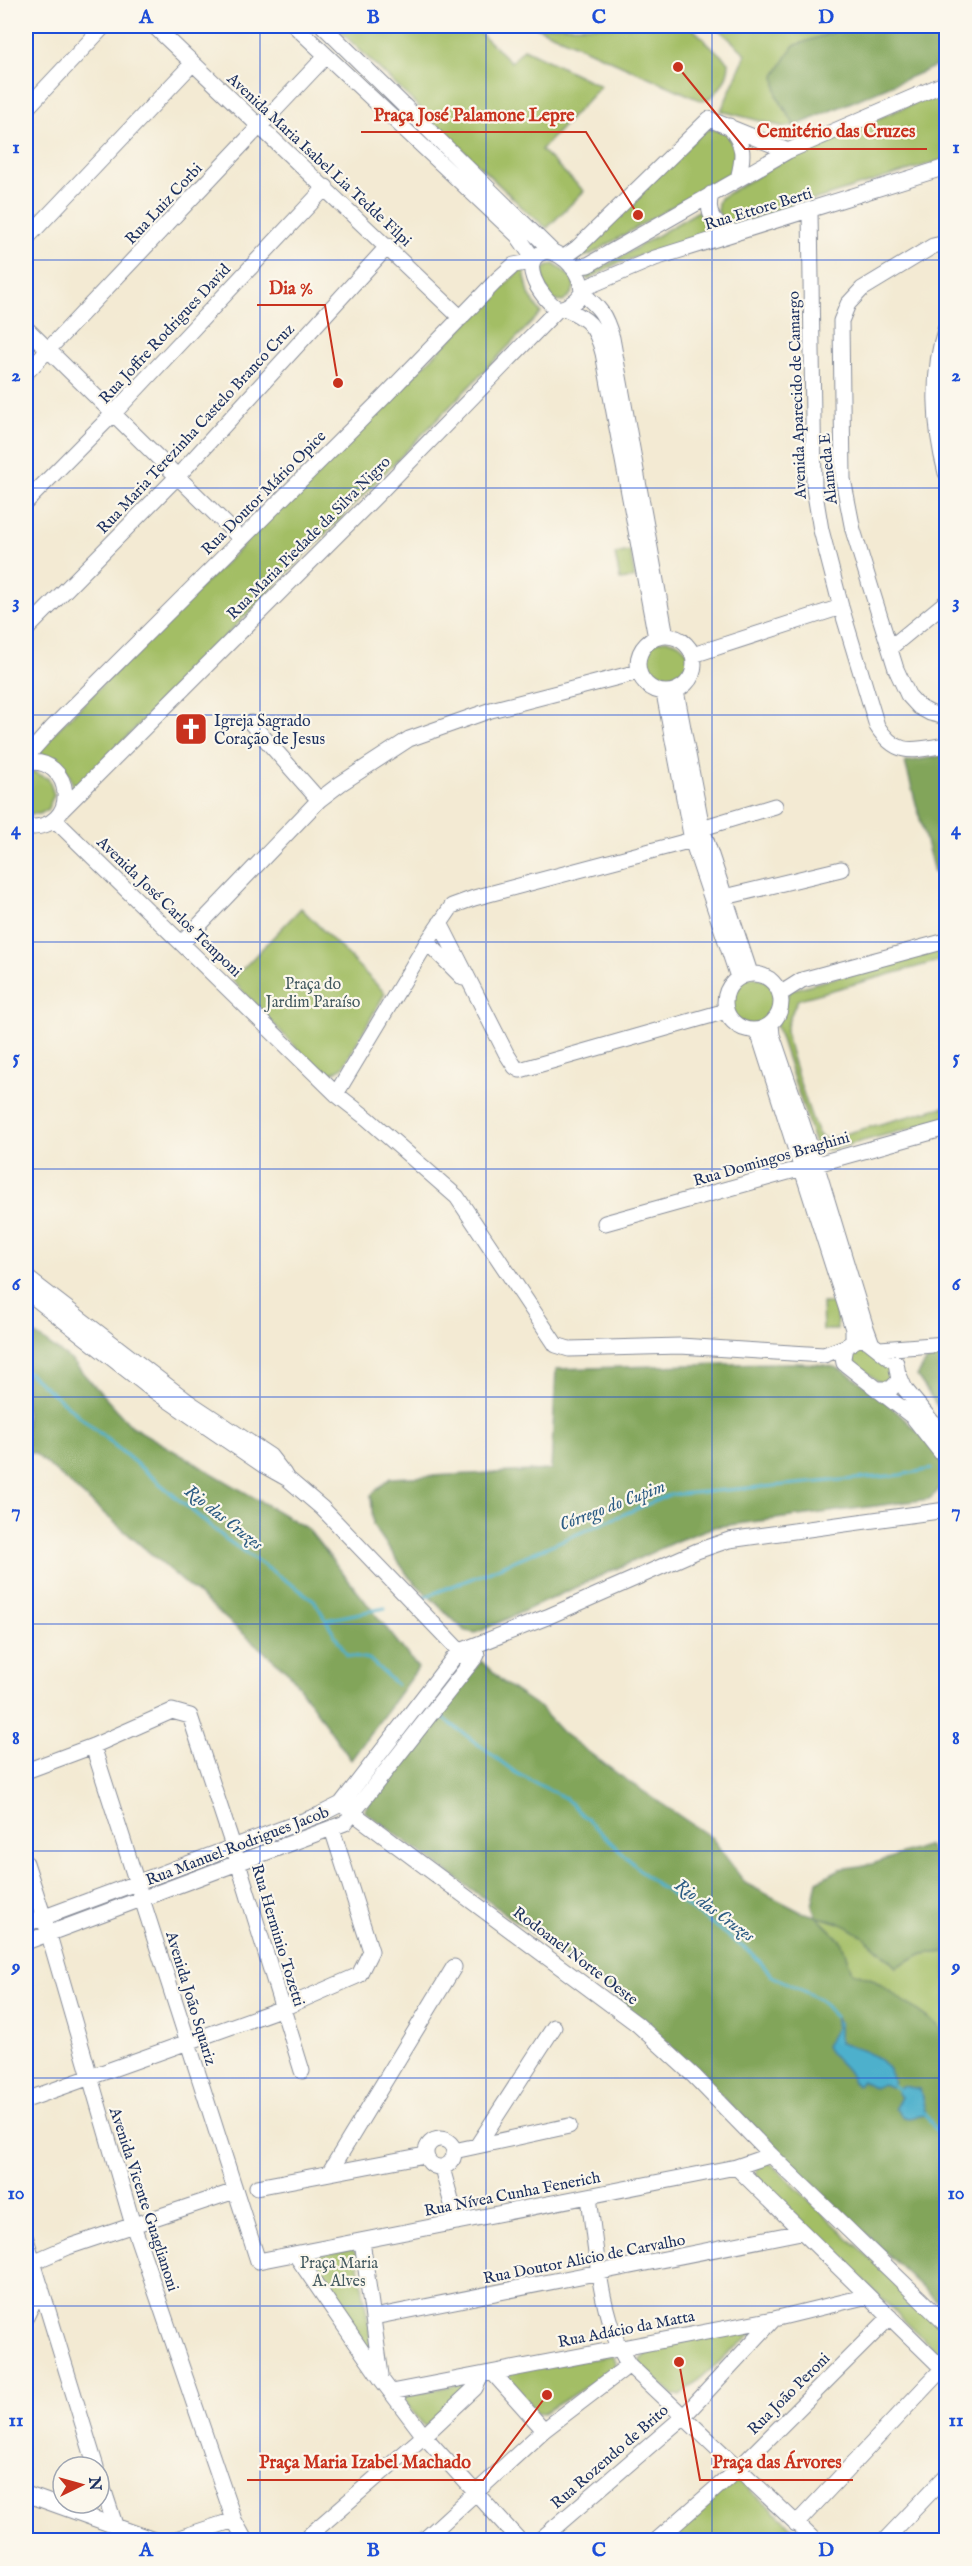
<svg xmlns="http://www.w3.org/2000/svg" width="972" height="2566" viewBox="0 0 972 2566" font-family="'IM FELL English',serif">
  <rect width="100%" height="100%" fill="#fbf7ec"/>
  <filter id="ink" filterUnits="userSpaceOnUse"><feTurbulence type="fractalNoise" baseFrequency=".0167" numOctaves="2"/><feDisplacementMap in="SourceGraphic" scale="12" xChannelSelector="R" yChannelSelector="G"/><feConvolveMatrix kernelMatrix="1 2 1 2 8 2 1 2 1" color-interpolation-filters="sRGB"/></filter>
  <filter id="wash" filterUnits="userSpaceOnUse"><feTurbulence type="fractalNoise" baseFrequency=".008" numOctaves="4" result="noise"/><feDisplacementMap in="SourceGraphic" scale="24" xChannelSelector="R" yChannelSelector="G"/><feGaussianBlur stdDeviation="1.35" result="paint"/><feColorMatrix in="noise" values="0 0 0 0 0 0 0 0 0 0 0 0 0 0 0 0 0 1.4 0 .05"/><feComposite in="paint" operator="in"/></filter>
  <g filter="url(#wash)">
    <rect width="100%" height="100%" fill="#f3ead3"/>
    <path fill="#a3be65" stroke="#5f7662" stroke-width="1.5" d="M335,26H472L511,62L524,49L601,86L541,150L584,191L547,228L527,212Z
      M534,26H690L729,63C729,77 717,98 702,101Z
      M715,26H851L793,46L777,96L795,126L784,127L721,111L746,54Z
      M946,90V159L735,224L724,222C718,214 715,208 720,198L798,152Z
      M710,129L726,132L736,144L733,168L728,174L590,255L575,260V257L702,132Z
      M702,209L705,221L711,232L616,264L588,280L584,274L614,261Z
      M553,264C571,275 585,284 563,302L553,300L543,282V269Z
      M523,267L529,294L541,313L74,791C71,769 56,755 34,753Z
      M630,551L635,578L620,580L615,554Z
      M642 664a24 24 0 1 1 48 0a24 24 0 1 1-48 0Z
      M34,772L49,779L54,795L47,810L40,814H26V773Z
      M301,908L385,993L343,1067L329,1075L305,1057L232,980Z
      M946,947V959L807,997C806,997 799,999 798,1000C796,1001 786,1027 786,1030C786,1042 813,1127 820,1136L826,1139L946,1106V1119L829,1150L816,1147L775,1021C781,1011 784,1000 791,990Z
      M729 1001a24 24 0 1 1 48 0a24 24 0 1 1-48 0Z
      M822,1303H836L837,1330H823Z
      M859,1343L889,1361L895,1377L883,1385L850,1359L852,1348Z
      M816,1916L848,1926L867,1938L896,1967L921,1954L946,1952V2037L936,2024L872,1979L852,1972L841,1941Z
      M768,2161L946,2331V2361L757,2178C755,2168 759,2164 768,2161Z
      M352,2248L357,2254L374,2356L306,2263V2257Z
      M751,2325L754,2332L681,2395H673L639,2364L640,2360L650,2350Z
      M612,2356L616,2362L614,2369L544,2413L536,2412L506,2378L508,2371Z
      M472,2382L425,2427L400,2396Z
      M736,2478L807,2540H664Z"/>
    <path fill="#82a55a" stroke="#4e6a5c" stroke-width="1.5" d="M851,26H946V62L795,126L777,96L775,76L793,46Z
      M946,755V869L934,872L905,762Z
      M26,1328L71,1360L131,1426L308,1529L418,1668L351,1760L290,1674L34,1453L26,1451Z
      M946,1356V1419L917,1376L927,1360Z
      M724,1364C755,1364 807,1360 834,1367C857,1373 945,1449 946,1473C946,1483 937,1493 929,1499L714,1527L679,1540L476,1633L465,1631L409,1577L373,1525L371,1495L390,1478L551,1470L556,1369Z
      M481,1661L505,1684L539,1707L563,1733L618,1774L712,1838L745,1883L801,1912L816,1916L812,1906L817,1881L840,1869L872,1864L928,1845L946,1876V1952L921,1954L896,1967C872,1943 852,1922 817,1917L841,1941L852,1972L872,1979L936,2024L946,2037V2310L605,1986L364,1811L368,1804Z"/>
    <path fill="#4db0cc" stroke="#347095" stroke-width="1.5" d="M834,2015L839,2023V2043C861,2049 887,2056 894,2081L890,2087L883,2084L874,2088L862,2081L858,2086L853,2083C849,2066 831,2059 826,2046L836,2028Z
      M901,2086L920,2089L926,2115L908,2118L902,2116L895,2108L901,2097L897,2092Z"/>
    <g fill="none" stroke-linecap="round" stroke-linejoin="round">
      <path stroke="#4db0cc" stroke-width="3" d="M26,1371L227,1540L314,1600L347,1655L369,1659L397,1685
        M422,1598L488,1572L669,1495L900,1475L931,1469
        M326,1620L385,1608
        M438,1714L516,1773L565,1798L647,1877L755,1956L772,1976L820,1999L835,2017
        M888,2082L900,2091
        M925,2113L946,2147"/>
    </g>
  </g>
  <g filter="url(#ink)">
    <g fill="none" stroke-linecap="round" stroke-linejoin="round">
      <g stroke="#878c98" stroke-width="17">
        <path id="minor" d="M154,26L461,318
          M295,26L517,235L533,258
          M323,26L553,252
          M26,109L104,26
          M729,126C745,146 744,155 738,179
          M711,194C705,217 716,226 736,233
          M810,211L814,488L821,530L841,607L877,726C897,758 914,750 946,745
          M26,239L192,64
          M946,243L933,246L862,289L848,304L841,321L843,479L853,530L896,669L908,695L919,707L930,713L946,717
          M547,251C566,254 582,274 582,293C576,302 569,307 558,309C540,298 515,258 547,251Z
          M563,258L577,248L709,119L788,151
          M572,267L588,265L788,151L946,83
          M582,289L655,258L946,167
          M582,293C600,308 605,314 612,338L666,636
          M564,308C589,319 596,326 603,353L656,638
          M946,327C931,372 934,428 946,473
          M26,328L241,539
          M26,373L326,56
          M26,502L114,413L326,187
          M26,630L177,477L388,246
          M638 664a28 28 0 1 1 56 0a28 28 0 1 1-56 0Z
          M890,648L946,602
          M693,655L841,607
          M676,691L702,828L750,973
          M664,693L692,840L738,977
          M251,723L319,800
          M26,757L53,727L383,398L498,279L514,265L531,262
          M26,763C73,754 83,831 26,827
          M62,810L379,493L558,309
          M55,820L336,1094L368,1119L457,1197L556,1345L569,1349L680,1346L824,1355L845,1347
          M702,828L775,806
          M725,897L841,869
          M440,923L506,1053L515,1067L520,1070L726,1011
          M183,942L319,800L340,784L409,739L491,710L638,672
          M427,942L463,978
          M725 1002a28 28 0 1 1 56 0a28 28 0 1 1-56 0Z
          M780,994L802,980L946,941
          M771,1024L772,1035L816,1164L865,1325L872,1344
          M750,1030L755,1031L760,1038L853,1329V1341
          M336,1094L426,944L452,906L474,898L692,840
          M605,1223L946,1128
          M26,1277L187,1401L270,1456L284,1474
          M26,1291L150,1388L263,1465L288,1479L322,1508L471,1663
          M858,1339L867,1340L896,1363L899,1380L891,1389H877L844,1363L843,1358L845,1347Z
          M880,1349L946,1344
          M899,1375L905,1389L946,1439
          M877,1389L913,1417L946,1459
          M93,1746L258,2261L736,2167L771,2155
          M26,1771L93,1746L172,1711L190,1716L233,1846L302,2071
          M341,1804L637,2024L694,2076L771,2155L946,2324
          M26,1863L44,1918L133,2225L234,2520L245,2540
          M26,1924L319,1815L341,1804L458,1652L547,1617L697,1551L729,1540L946,1510
          M26,1942L345,1823L477,1655
          M26,2100L283,2008L359,1975L371,1951L332,1829
          M426 2153a14 14 0 1 1 28 0a14 14 0 1 1-28 0Z
          M477,2146L554,2027
          M454,2151L569,2126
          M736,2167L946,2372
          M442,2168L457,2222
          M329,2173L454,1967
          M257,2187L425,2155
          M589,2197C596,2249 600,2321 629,2365L814,2540
          M26,2239L96,2467
          M362,2241L381,2375
          M295,2254L381,2379L424,2436L519,2540
          M26,2265L68,2247L235,2191
          M26,2317L41,2286
          M374,2317L801,2232
          M493,2373L544,2430
          M391,2392L774,2319L868,2296
          M99,2476L120,2540
          M26,2494L154,2540
          M796,2524L943,2368
          M173,2540L234,2520
          M304,2540L424,2436L475,2388L481,2376
          M424,2540L544,2430L629,2365
          M540,2540L683,2417L774,2319
          M657,2540L739,2468L890,2317
          M885,2540L946,2476"/>
      </g>
      <use href="#minor" stroke="#fff" stroke-width="15"/>
    </g>
  </g>
  <path fill="none" stroke="#1d4ed8" stroke-width="1.5" stroke-opacity="0.55" d="M260,26V2540M486,26V2540M712,26V2540M26,260H946M26,488H946M26,715H946M26,942H946M26,1169H946M26,1397H946M26,1624H946M26,1851H946M26,2078H946M26,2306H946"/>
  <defs>
    <g id="church-square" transform="scale(1.725)"><rect x="-9" y="-9" width="18" height="18" rx="4" fill="#c8321e" stroke="#fbf7ec"/><path d="M-1.2-6h2.4v3.5h3.3v2.4h-3.3V6h-2.4V-.1h-3.3v-2.4h3.3Z" fill="#fff"/></g>
  </defs>
  <g fill-rule="evenodd">
    <use href="#church-square" x="191" y="729"/>
  </g>
  <g text-anchor="middle" stroke-width="4.5" stroke-linejoin="round" paint-order="stroke">
    <g font-size="16" fill="#1b2f5e" stroke="#fbf7ec">
      <text transform="translate(320 159) rotate(43)" y="6">Avenida Maria Isabel Lia Tedde Filpi</text>
      <text transform="translate(163 203) rotate(-47)" y="6">Rua Luiz Corbi</text>
      <text transform="translate(758 208) rotate(-17)" y="6">Rua Ettore Berti</text>
      <text transform="translate(164 333) rotate(-47)" y="6">Rua Joffre Rodrigues David</text>
      <text transform="translate(796 395) rotate(-92)" y="6">Avenida Aparecido de Camargo</text>
      <text transform="translate(195 428) rotate(-47)" y="6">Rua Maria Terezinha Castelo Branco Cruz</text>
      <text transform="translate(827 469) rotate(-96)" y="6">Alameda E</text>
      <text transform="translate(263 492) rotate(-45)" y="6">Rua Doutor Mário Opice</text>
      <text transform="translate(308 537) rotate(-45)" y="6">Rua Maria Piedade da Silva Nigro</text>
      <text transform="translate(170 906) rotate(44)" y="6">Avenida José Carlos Temponi</text>
      <text transform="translate(771 1158) rotate(-16)" y="6">Rua Domingos Braghini</text>
      <text transform="translate(237 1845) rotate(-21)" y="6">Rua Manuel Rodrigues Jacob</text>
      <text transform="translate(279 1935) rotate(73)" y="6">Rua Herminio Tozetti</text>
      <text transform="translate(576 1955) rotate(37)" y="6">Rodoanel Norte Oeste</text>
      <text transform="translate(192 1998) rotate(73)" y="6">Avenida João Squariz</text>
      <text transform="translate(512 2193) rotate(-11)" y="6">Rua Nívea Cunha Fenerich</text>
      <text transform="translate(145 2199) rotate(72)" y="6">Avenida Vicente Guaglianoni</text>
      <text transform="translate(584 2258) rotate(-11)" y="6">Rua Doutor Alicio de Carvalho</text>
      <text transform="translate(626 2328) rotate(-11)" y="6">Rua Adácio da Matta</text>
      <text transform="translate(788 2393) rotate(-45)" y="6">Rua João Peroni</text>
      <text transform="translate(609 2456) rotate(-41)" y="6">Rua Rozendo de Brito</text>
    </g>
    <g font-size="16" fill="#1b2f5e" stroke="#fbf7ec" text-anchor="start">
      <text x="214" y="726">Igreja Sagrado<tspan x="214" dy="18">Coração de Jesus</tspan></text>
    </g>
    <g font-size="16" fill="#445a60" stroke="#fbf7ec">
      <text x="313" y="989">Praça do<tspan x="313" dy="18">Jardim Paraíso</tspan></text>
      <text x="339" y="2268">Praça Maria<tspan x="339" dy="18">A. Alves</tspan></text>
    </g>
    <g font-size="18" font-style="italic" fill="#2c5c84" stroke="#fbf7ec">
      <text transform="translate(612 1505) rotate(-21)" y="6">Córrego do Cupim</text>
      <text transform="translate(224 1517) rotate(38)" y="6">Rio das Cruzes</text>
      <text transform="translate(715 1910) rotate(36)" y="6">Rio das Cruzes</text>
    </g>
  </g>
  <path fill="none" stroke="#c8321e" stroke-width="2" d="M638 215L586 132H361M678 67L745 149H927M338 383L325 305H257M547 2395L483 2480H247M679 2362L700 2480H853"/>
  <g fill="#c8321e" stroke="#fbf7ec" stroke-width="2">
    <circle cx="638" cy="215" r="6"/>
    <circle cx="678" cy="67" r="6"/>
    <circle cx="338" cy="383" r="6"/>
    <circle cx="547" cy="2395" r="6"/>
    <circle cx="679" cy="2362" r="6"/>
  </g>
  <g font-size="18" text-anchor="middle" font-weight="bold" fill="#c8321e" stroke="#fbf7ec" stroke-width="4.5" stroke-linejoin="round" paint-order="stroke">
    <text x="474" y="121">Praça José Palamone Lepre</text>
    <text x="836" y="137">Cemitério das Cruzes</text>
    <text x="291" y="294">Dia %</text>
    <text x="365" y="2468">Praça Maria Izabel Machado</text>
    <text x="777" y="2468">Praça das Árvores</text>
  </g>
  <rect width="972" height="2566" fill="none" stroke="#fbf7ec" stroke-width="66"/>
  <g transform="translate(81 2485) rotate(85)"><circle r="28" fill="#fbf7ec" stroke="#a1a7b3" stroke-width="1.5"/>
  <path d="M0-4.5L10 22L0 15L-10 22Z" fill="#c8321e"/>
  <text y="-9" font-size="16" font-weight="bold" text-anchor="middle" fill="#1b2f5e">N</text>
  </g>
  <rect x="33" y="33" width="906" height="2500" fill="none" stroke="#1d4ed8" stroke-width="2"/>
  <g font-size="20" text-anchor="middle" font-weight="bold" fill="#1d4ed8">
    <text x="146" y="23">A</text>
    <text x="373" y="23">B</text>
    <text x="599" y="23">C</text>
    <text x="826" y="23">D</text>
    <text x="16" y="153">1</text>
    <text x="956" y="153">1</text>
    <text x="16" y="381">2</text>
    <text x="956" y="381">2</text>
    <text x="16" y="608">3</text>
    <text x="956" y="608">3</text>
    <text x="16" y="835">4</text>
    <text x="956" y="835">4</text>
    <text x="16" y="1063">5</text>
    <text x="956" y="1063">5</text>
    <text x="16" y="1290">6</text>
    <text x="956" y="1290">6</text>
    <text x="16" y="1517">7</text>
    <text x="956" y="1517">7</text>
    <text x="16" y="1744">8</text>
    <text x="956" y="1744">8</text>
    <text x="16" y="1972">9</text>
    <text x="956" y="1972">9</text>
    <text x="16" y="2199">10</text>
    <text x="956" y="2199">10</text>
    <text x="16" y="2426">11</text>
    <text x="956" y="2426">11</text>
    <text x="146" y="2556">A</text>
    <text x="373" y="2556">B</text>
    <text x="599" y="2556">C</text>
    <text x="826" y="2556">D</text>
  </g>
</svg>
